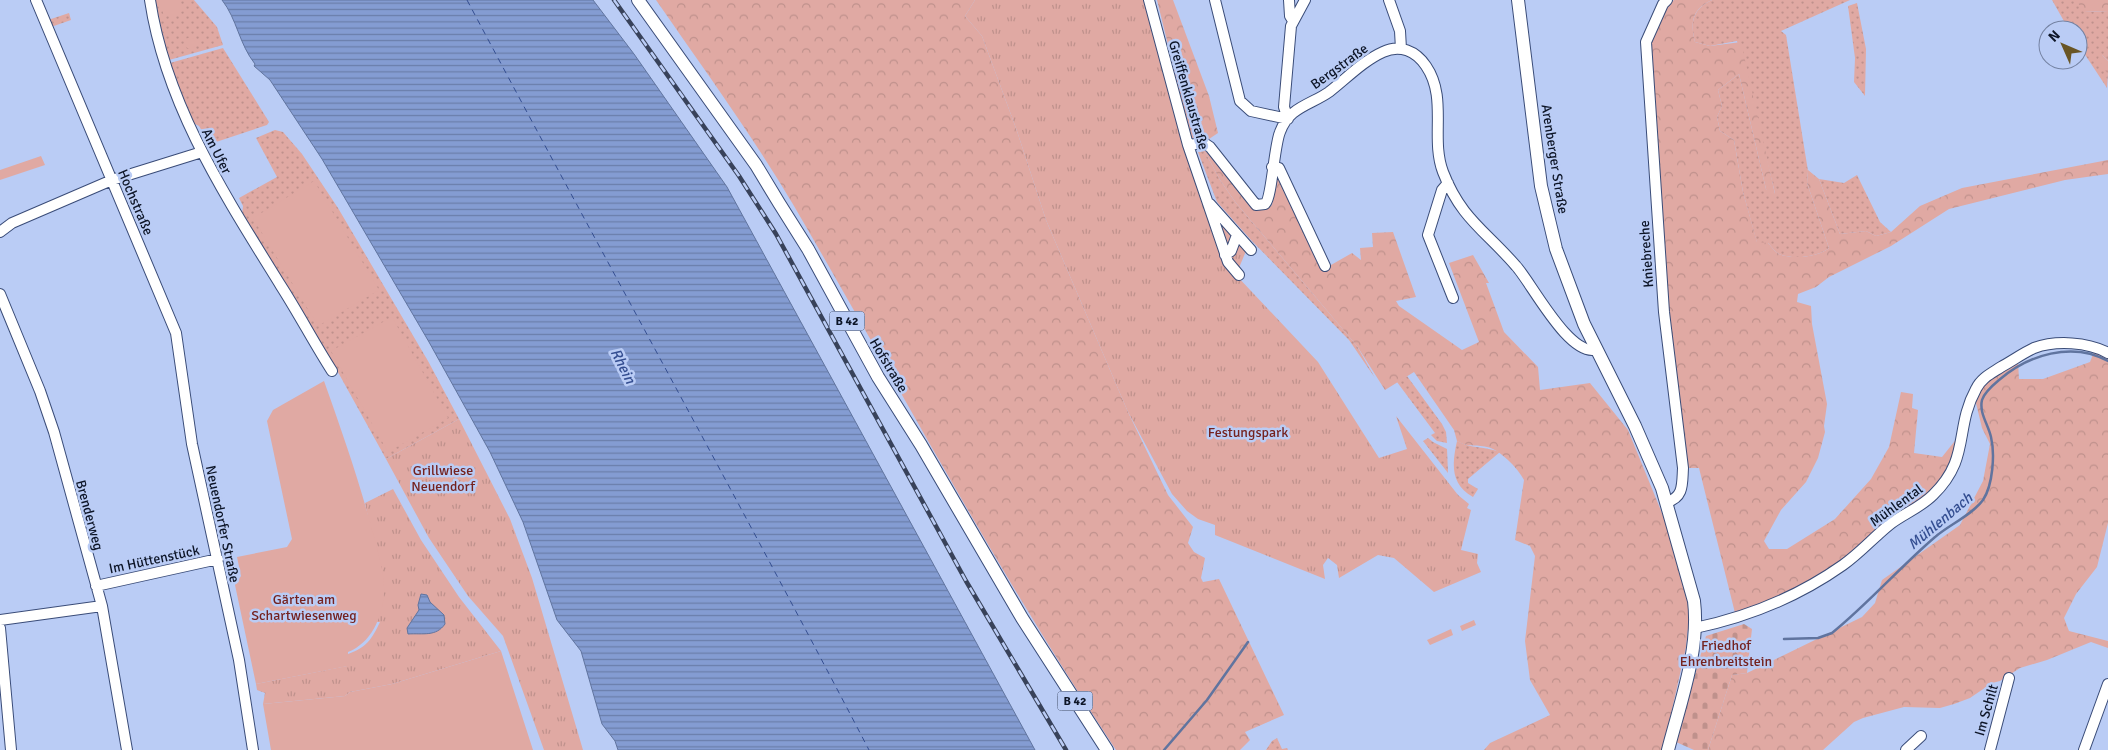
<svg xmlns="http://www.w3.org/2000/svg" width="2108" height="750" viewBox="0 0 2108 750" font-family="Signika,sans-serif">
  <defs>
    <pattern id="grass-dots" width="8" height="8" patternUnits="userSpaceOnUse" patternTransform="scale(1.25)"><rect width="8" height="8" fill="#e0a9a3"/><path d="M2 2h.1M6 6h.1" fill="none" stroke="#bf918c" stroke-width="1.8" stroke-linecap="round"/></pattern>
    <pattern id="forest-crowns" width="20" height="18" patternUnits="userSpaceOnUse" patternTransform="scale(1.25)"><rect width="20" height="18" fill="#e0a9a3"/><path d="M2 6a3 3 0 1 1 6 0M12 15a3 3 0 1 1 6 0" fill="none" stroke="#bf918c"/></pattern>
    <pattern id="cemetery-stones" width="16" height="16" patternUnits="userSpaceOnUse" patternTransform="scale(1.25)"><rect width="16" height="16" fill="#e0a9a3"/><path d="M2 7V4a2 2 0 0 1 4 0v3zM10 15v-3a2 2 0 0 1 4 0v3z" fill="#bf918c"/></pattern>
    <pattern id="park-tufts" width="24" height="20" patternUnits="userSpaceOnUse" patternTransform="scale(1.25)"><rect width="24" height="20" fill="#e0a9a3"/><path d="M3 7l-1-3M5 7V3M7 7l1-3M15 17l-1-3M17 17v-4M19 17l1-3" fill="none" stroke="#bf918c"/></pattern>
    <pattern id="water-rules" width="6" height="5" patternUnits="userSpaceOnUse" patternTransform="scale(1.25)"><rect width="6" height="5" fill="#849cd2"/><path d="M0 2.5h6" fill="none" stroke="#6a7eaa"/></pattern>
  </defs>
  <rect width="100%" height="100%" fill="#baccf5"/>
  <path fill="url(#grass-dots)" d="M154,0H194L217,27L223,45L169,60Z
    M1712,0H1850L1781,31L1786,35L1808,171L1807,183L1829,248C1818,257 1793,260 1779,254C1775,252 1771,246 1768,243H1757L1743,192L1734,140L1720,131L1717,117L1722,106L1718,90L1739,74L1766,189L1775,194L1774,189L1737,41L1710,46L1695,42C1690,23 1692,9 1712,0Z
    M2052,0H2077L2085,12L2108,11V61L2102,55L2108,75L2107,88L2078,44V30H2069Z
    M1857,3L1866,49L1865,96L1854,82L1855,58L1848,6Z
    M69,13L71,20L51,27L48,20Z
    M223,48L269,122L267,125L210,144L199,126L191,122L170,63Z
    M275,130L283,132L302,154L338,208L428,361L459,419L386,459L339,374L242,215L243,206L239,198L277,177L256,138Z
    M1204,150L1220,180L1236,203L1357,346L1375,378L1349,340L1251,240L1217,202L1198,152Z
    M1857,175L1880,222L1891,232L1876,236L1866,231L1840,234L1819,179L1844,183Z
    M1407,376L1442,424L1446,432L1447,443L1437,441L1431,435L1435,433L1397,382Z
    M1428,438L1433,442L1447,449L1448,473L1423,441Z
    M1457,441C1471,449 1485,446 1500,452L1468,479V483L1478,489L1473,497C1450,484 1452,464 1457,441Z
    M1277,738L1282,749L1287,748L1288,750H1266L1272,741Z"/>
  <path fill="url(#forest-crowns)" d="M656,0H975L965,16L982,36L1017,131L1046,220L1128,412L1168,495L1193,527L1188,543L1194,552L1205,558L1201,578L1203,582L1219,579L1284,715L1245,732L1250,740L1240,750H1116C999,575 900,388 794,206C752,135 703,68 656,0Z
    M1157,0H1173L1209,96L1218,133L1206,141L1191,138Z
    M1674,0H1712C1692,9 1690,22 1695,42L1710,46L1741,42L1775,194H1771L1766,189L1739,74L1718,90L1722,106L1717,117L1720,131L1734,140L1743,192L1757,242L1768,243C1771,246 1775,252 1779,254C1793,260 1818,257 1829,248L1807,183L1808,170L1819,179L1840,234L1866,231L1876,236L1891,232L1920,206L1962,188L2108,160V174L2065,180L1949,209L1891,246L1829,277L1816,287L1798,294L1797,302L1811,306L1812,324L1827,404L1824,426L1825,432L1818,458L1806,482L1781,510L1764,541L1769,549H1787L1835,519L1871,479L1889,447L1901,392L1913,394L1912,408L1918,410L1914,453L1942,457L1958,437L1952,462L1939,482L1922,498L1875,532L1833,567L1779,597L1735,613L1699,468H1684L1667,310L1650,42L1666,6Z
    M2076,0H2108V11L2084,12Z
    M2102,55L2108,61V75L2098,58Z
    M1204,150C1225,165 1234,193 1255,209L1265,210L1272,205L1276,171L1324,269L1352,253L1361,260L1360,248L1373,247L1372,233L1393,232L1416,297L1396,301L1399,306L1462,350L1479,342L1449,263L1473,255L1489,283H1486L1504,332L1538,367L1540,390L1590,383L1628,430L1664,518L1687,587L1689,618L1686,647L1663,750H1484L1490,743L1550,715L1530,680L1525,641L1535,556L1530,546L1515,540L1524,480C1518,468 1499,449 1487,447C1474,444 1470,448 1457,441L1454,430L1414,372L1385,390L1357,346L1236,203L1220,180Z
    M2095,349L2108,355V523L2097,567L2076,594L2064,618L2069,631L2108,641V648L2091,642L2047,660L2020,668L2000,681L1992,683L1970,698L1954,704L1940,708L1904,707L1863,718L1854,722L1823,750H1708L1732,675L1747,673L1862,617L1875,603L1882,580L1960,525L1983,481L1990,444L1982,428L1975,399L1982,385L2018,361L2019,379H2043L2090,362Z"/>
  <path fill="url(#cemetery-stones)" d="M1744,624L1752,629L1747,673L1732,675L1708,750H1694L1676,742L1706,636Z"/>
  <path fill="url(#park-tufts)" d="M160,0H180L183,11L164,17Z
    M975,0H1148L1204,202L1246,251L1236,275L1318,362L1379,458L1407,449L1396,416L1458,495L1469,504L1467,508L1471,510L1461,550L1478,554L1477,563L1481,572L1434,592L1394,558L1378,555L1339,578L1337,565L1328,558L1323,565L1325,579L1215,535V525L1198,519L1187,511L1172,494L1128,412L1046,220L1017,131L982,36L965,16Z
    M459,419L510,519L532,578L583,750H544L503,636L468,596L429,538L386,459Z
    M393,489L421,540L459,597L501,651L392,684L350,692L345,696L263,704L265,693L257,690L256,684L347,666L348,654C366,648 372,639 380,622H377L384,592L365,503Z"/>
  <path fill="#e0a9a3" d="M184.5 43a5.5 5.5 0 1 1 11 0a5.5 5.5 0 1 1-11 0Z
    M41,156L45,165L0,180V170Z
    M314,181L379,290L318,326L253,218Z
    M392,317L448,418L388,452L331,351Z
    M324,381C341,429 358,477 371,526C377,549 385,570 384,594C382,618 371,643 348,652V666L256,684L235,585L241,576L237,557L287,547L292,539L267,421L273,410Z
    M1474,620L1476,625L1462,631L1460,626Z
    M1451,629L1453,635L1430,645L1427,640Z
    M501,651L533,750H271L263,704L345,696L350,692L392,684Z"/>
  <path fill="url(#water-rules)" stroke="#60749f" d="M222,0H593L634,54L727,187L1035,750H618L615,741L602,724L581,651L557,620L523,522L490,452L429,342L322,159L270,80L254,66L255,64C239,44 237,19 222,0Z
    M421,594L427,595L430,602L444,615L445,624C436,637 423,633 408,634L407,628L419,610L418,605Z"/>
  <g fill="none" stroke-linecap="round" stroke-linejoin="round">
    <path stroke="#60749f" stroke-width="2.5" d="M1784,639L1818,638L1832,633C1868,604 1899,568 1935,537C1949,525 1972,515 1983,500C1993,485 1995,454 1991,437C1988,424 1979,413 1982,400C1984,393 1993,385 1999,380C2028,355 2072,341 2108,361
      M1164,750L1207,700L1248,642"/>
    <path stroke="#344e91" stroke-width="1" stroke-dasharray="6 5" stroke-linecap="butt" d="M467,0C600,250 738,499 869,750"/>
    <g stroke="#3a4c78" stroke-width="12">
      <path id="minor" d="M36,0L176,333L192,444L239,660L253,750
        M150,0C166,106 226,197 281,286C299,314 314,343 332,371
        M1149,0L1188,145L1228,262L1239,275
        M1215,0L1240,101L1251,111L1288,119L1284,107L1291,26L1305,0
        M1289,0L1290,16L1293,21
        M1389,0L1400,31L1401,49
        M1188,145L1204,143L1210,147L1252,200L1256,205L1265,204C1272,198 1274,146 1280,132C1283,124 1287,118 1293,113C1304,104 1318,100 1329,92C1347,78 1363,61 1383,52C1400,44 1416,51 1426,66C1448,98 1430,138 1443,172C1461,219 1486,231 1516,266C1531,282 1570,359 1597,349
        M1272,167L1279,168L1325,266
        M1448,183L1442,190L1428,235L1453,298
        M1210,204L1251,250
        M0,232L12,223L112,180L202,152
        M1225,255L1231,251L1237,235
        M0,294L40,391L54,432L102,606L127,750
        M1667,502C1684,497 1682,484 1683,468L1664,312L1646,42L1663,4L1667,0
        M96,586L218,559
        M0,620L102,606
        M0,628L11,750
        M1695,628C1748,617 1799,596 1843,565C1860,553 1873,538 1889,525C1903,514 1920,508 1933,495C1971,458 1954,429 1976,389C1981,378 1992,373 2001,367C2012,361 2023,353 2034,348C2056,340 2088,342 2108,353
        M1906,750L1921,736
        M1990,750L2009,678
        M2084,750L2108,684"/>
    </g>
    <g stroke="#3a4c78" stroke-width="14">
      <path id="major" d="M638,0L756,165L779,203L808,249L878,377L921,445L1022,618L1107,750
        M1518,0L1541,186L1556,249L1584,324L1635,426L1662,488L1694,601C1700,650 1680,703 1668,750"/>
    </g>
    <use href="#minor" stroke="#fff" stroke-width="10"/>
    <use href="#major" stroke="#fff" stroke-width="12"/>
    <g stroke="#38425a" stroke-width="4.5">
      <path id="rail" d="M614,0L739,176L776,234L966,581L1066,750"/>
    </g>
    <use href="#rail" stroke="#baccf5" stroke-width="2.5" stroke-dasharray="8" stroke-linecap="butt"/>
  </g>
  <g text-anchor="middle" stroke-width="5" stroke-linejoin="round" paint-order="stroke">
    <g fill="#baccf5" stroke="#414c65" stroke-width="1">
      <rect x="829.5" y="311.5" width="35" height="19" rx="4"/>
      <rect x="1057.5" y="691.5" width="35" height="19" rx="4"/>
    </g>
    <g font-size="12" font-weight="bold" fill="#0d1527">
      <text x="847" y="325">B 42</text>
      <text x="1075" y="705">B 42</text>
    </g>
    <g font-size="14" fill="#0d1527" stroke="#baccf5">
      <text transform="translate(1339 66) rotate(-36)" y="5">Bergstraße</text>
      <text transform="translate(1189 95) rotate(74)" y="5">Greiffenklaustraße</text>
      <text transform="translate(217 151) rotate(63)" y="5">Am Ufer</text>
      <text transform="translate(1555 159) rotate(81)" y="5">Arenberger Straße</text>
      <text transform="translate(136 202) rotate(67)" y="5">Hochstraße</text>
      <text transform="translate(1646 254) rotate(-94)" y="5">Kniebreche</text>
      <text transform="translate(889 365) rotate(59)" y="5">Hofstraße</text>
      <text transform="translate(1896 505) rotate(-36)" y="5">Mühlental</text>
      <text transform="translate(90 515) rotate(75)" y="5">Brenderweg</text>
      <text transform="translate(223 524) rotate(78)" y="5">Neuendorfer Straße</text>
      <text transform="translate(154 559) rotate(-12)" y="5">Im Hüttenstück</text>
      <text transform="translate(1986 710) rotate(-74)" y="5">Im Schilt</text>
    </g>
    <g font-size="14" fill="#74221f" stroke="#baccf5">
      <text x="1248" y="437">Festungspark</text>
      <text x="443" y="475">Grillwiese<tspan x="443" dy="16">Neuendorf</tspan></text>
      <text x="304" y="604">Gärten am<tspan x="304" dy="16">Schartwiesenweg</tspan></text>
      <text x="1726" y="650">Friedhof<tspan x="1726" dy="16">Ehrenbreitstein</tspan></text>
    </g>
    <g font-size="15" font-style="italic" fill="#344e91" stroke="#baccf5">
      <text transform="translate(623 366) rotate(63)" y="5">Rhein</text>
      <text transform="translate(1940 521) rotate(-40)" y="5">Mühlenbach</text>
    </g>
  </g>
  <g transform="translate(2063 45) rotate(315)"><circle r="24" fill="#baccf5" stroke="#7583a3"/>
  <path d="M0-4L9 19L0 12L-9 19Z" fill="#695524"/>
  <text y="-8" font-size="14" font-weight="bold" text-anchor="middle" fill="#0d1527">N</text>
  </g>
</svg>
